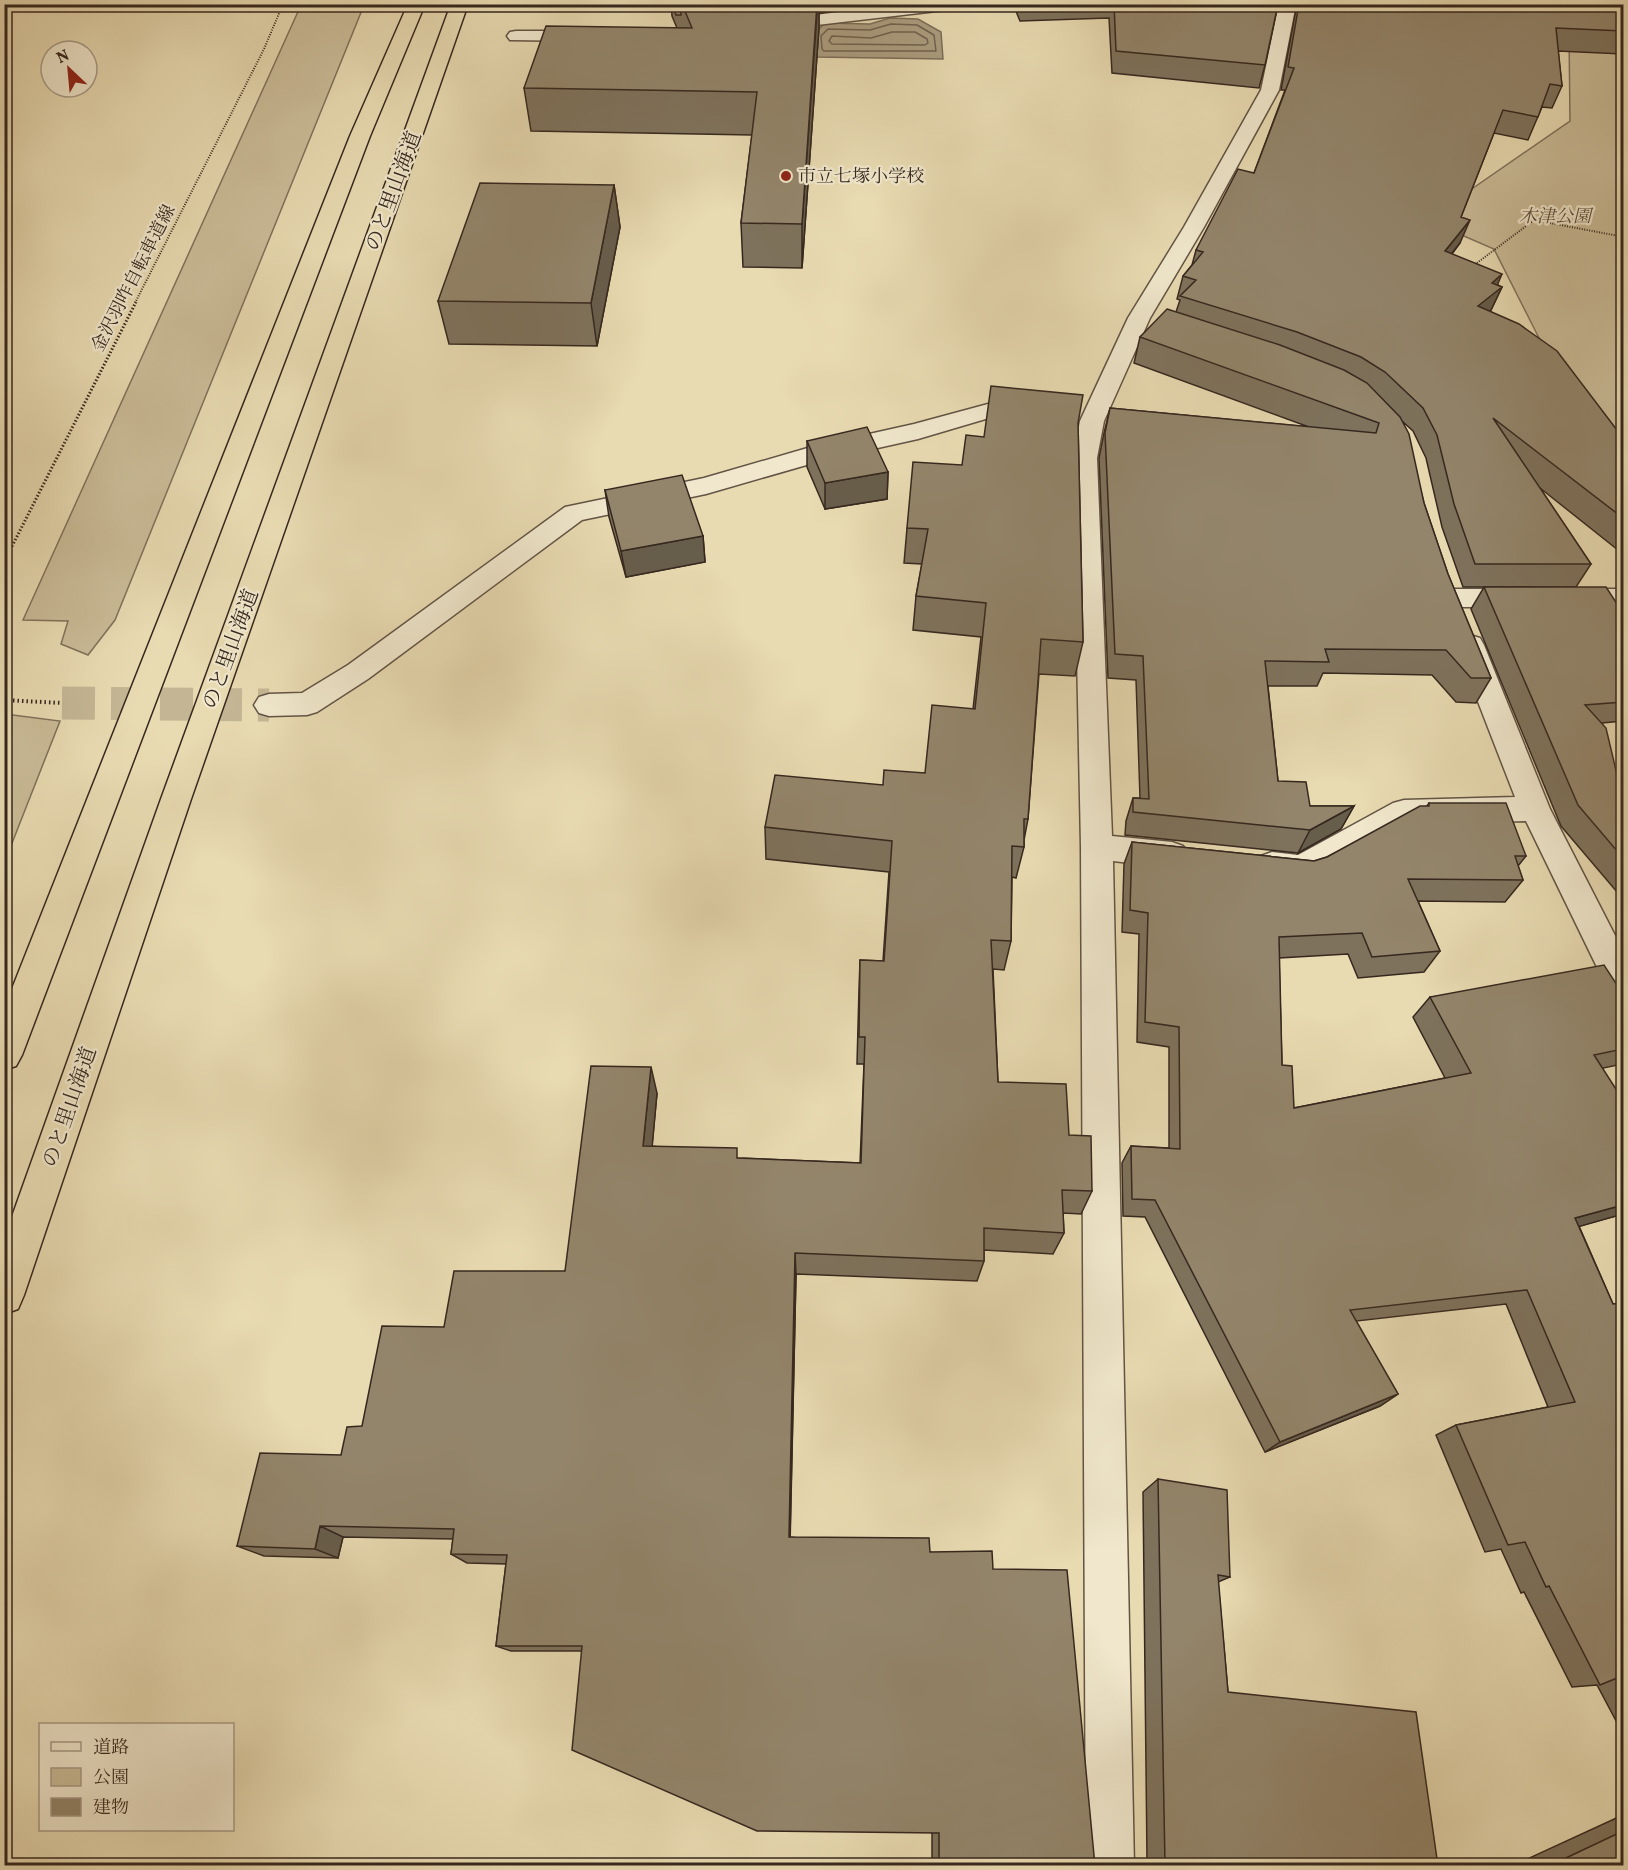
<svg xmlns="http://www.w3.org/2000/svg" width="1628" height="1870" viewBox="0 0 1628 1870" font-family="Vollkorn,'Noto Serif JP',serif">
  <rect width="100%" height="100%" fill="#e8dab1"/>
  <filter id="stains"><feTurbulence type="fractalNoise" baseFrequency=".00333" numOctaves="4"/><feColorMatrix values="0 0 0 0 .2 0 0 0 0 .09 0 0 0 0 .02 0 0 0 .5 -.17"/></filter>
  <radialGradient id="worn" r=".72"><stop offset=".6" stop-color="#630" stop-opacity="0"/><stop offset="1" stop-color="#630" stop-opacity=".3"/></radialGradient>
  <path fill="#cabc98" stroke="#80725c" stroke-width="1.5" d="M301,5H364L115,620L88,655L61,644L68,621L23,620Z
    M1569,32L1623,36V473L1542,344L1494,249L1427,220L1570,121Z
    M5,714L60,721L5,861L4,714Z"/>
  <path fill="#ab9d7f" stroke="#7c6e59" stroke-width="1.5" d="M890,18L918,19L941,32L943,59L816,57L815,33L825,23L870,24Z"/>
  <g fill="none" stroke-linecap="round" stroke-linejoin="round">
    <path stroke="#70624f" stroke-width="1.5" d="M891,24L917,25L934,35L936,51H824L822,49L821,36L828,29L870,30Z
      M892,32H915L927,39L928,43L925,45L832,44L829,41L832,36L871,38Z"/>
    <path stroke="#c4b694" stroke-width="33" stroke-dasharray="33 16" stroke-linecap="butt" d="M62,703L269,705"/>
    <g stroke="#625444" stroke-width="3">
      <path id="minor" d="M905,4H962L954,9L774,30L768,29L765,25L768,21L774,20Z
        M1279,4H1296L1279,90L1204,227L1150,318L1104,421L1097,458L1112,836L1172,842L1183,846L1188,855L1183,864L1172,868L1113,861L1134,1866H1086L1081,847L1073,458L1080,421L1128,318L1184,227L1261,90Z
        M516,31H588L594,32L597,36L594,40L588,41L510,40L507,36L510,32Z
        M988,404L1040,410L1043,415L1040,420L1031,422L989,418L918,439L824,460L706,494L582,520L368,679L317,712L307,715L269,716L259,713L254,705L259,697L269,694L302,693L348,665L565,507L704,478L811,447L914,424Z
        M1451,589H1521L1531,591L1535,598L1531,605L1521,607H1451L1441,605L1437,598L1441,591Z
        M1570,589H1624V607H1570L1560,605L1556,598L1560,591Z
        M1470,635L1480,638L1484,645L1550,809L1624,953V1002L1612,998L1526,821L1409,824L1313,877C1296,883 1278,880 1261,874L1256,865L1261,856L1272,852L1298,855L1393,803L1404,800L1515,797L1456,645L1460,638Z"/>
    </g>
    <g stroke="#36281f" stroke-width="3">
      <path id="highway" d="M408,4H425L370,136L22,1055L16,1066L4,1070V1009L350,136Z
        M451,4H468L191,799L24,1295L18,1309L4,1314V1239L161,799Z"/>
    </g>
    <path stroke="#36281f" stroke-width="2" stroke-dasharray="1 1.5" stroke-linecap="butt" d="M1473,266L1534,220L1624,237
      M135,303L264,49L283,4"/>
    <path stroke="#36281f" stroke-width="3" stroke-dasharray="1.5 2" stroke-linecap="butt" d="M4,562L136,302"/>
    <path stroke="#36281f" stroke-width="4" stroke-dasharray="1.5 3" stroke-linecap="butt" d="M4,700L62,703"/>
    <use href="#minor" fill="#f0e7cc" fill-rule="evenodd"/>
    <use href="#highway" fill="#e8dab1" fill-rule="evenodd"/>
  </g>
  <path fill="#7e725c" stroke="#36281f" stroke-width="1.5" d="M671,4H872V6L819,13V27L802,268L743,267L741,223L752,135L531,131L524,88L677,28L672,16Z
    M1013,4H1278L1265,65L1259,88L1112,73L1109,18L1020,21Z
    M1297,4H1623V54L1558,51L1562,86L1552,108L1542,107L1528,140L1494,133L1461,217L1460,243L1452,254L1498,285L1502,287L1491,310L1490,311L1623,438V554L1540,488L1591,564L1576,587H1463L1442,527L1426,458L1413,431L1403,422L1424,503L1448,574L1491,678L1476,703L1456,702L1432,675L1323,673L1317,686H1268L1278,781L1310,806H1354L1341,829L1298,853L1125,835L1126,821L1133,798H1140L1136,680L1108,678L1099,458L1104,433L1110,408L1309,427L1134,363L1140,337L1176,312L1180,300L1177,299L1183,276L1192,265L1196,250L1254,173L1285,90H1281Z
    M614,185L620,227L597,346L449,344L438,301Z
    M1078,423L1083,642L1075,676L1039,674L1028,819L1024,840V847L1016,878L1012,877L1011,941L1004,970L993,969L998,1082L1069,1135L1092,1191L1081,1214L1063,1213L1064,1233L1053,1254L984,1250V1261L977,1281L796,1274L790,1537L930,1552L993,1569L1095,1866H932V1833L581,1651H511L496,1646L506,1564L467,1563L451,1554L453,1539L343,1537L338,1558L264,1556L237,1546L341,1455L362,1426L444,1327L565,1271L657,1093L652,1146L738,1158L860,1163L864,1064H857L859,989L860,960L883,961L889,872L766,859L765,827L883,785L925,773L973,709L981,637L913,630L916,596L922,564L904,563L907,528L962,465L984,437Z
    M807,441L888,472L887,499L825,509L807,467Z
    M605,490L703,536L705,562L626,577L609,517Z
    M1484,587L1623,613V721L1602,723L1623,800V899L1561,826L1471,609Z
    M1429,803L1526,856L1518,866L1523,880L1505,902L1418,901L1440,951L1424,972L1358,978L1348,954L1279,958L1282,1065L1294,1108L1445,1078L1413,1017L1430,997L1623,984V1064L1603,1068L1623,1214L1579,1226L1613,1304L1623,1303V1734L1597,1685L1572,1687L1524,1592L1521,1593L1501,1549L1485,1552L1436,1435L1456,1425L1548,1407L1506,1304L1356,1321L1398,1394L1380,1406L1265,1452L1145,1217L1123,1216L1122,1163L1131,1146L1169,1148V1047L1137,1042L1139,934L1122,932L1124,864L1132,842L1314,861L1327,857L1427,806Z
    M1158,1479L1230,1577L1218,1582L1228,1692L1438,1866H1135L1136,1860L1147,1859L1143,1492Z
    M1623,1815V1866H1512Z"/>
  <path fill="#675d4b" stroke="#36281f" stroke-width="1.5" d="M782,4H872V6L819,13V27L802,268V224L817,13Z
    M614,185L620,227L597,346L591,303Z
    M1470,220L1460,243L1435,274L1445,251Z
    M1502,274L1494,293L1502,287L1491,310L1467,329L1478,306L1492,283Z
    M888,472L887,499L825,509V483Z
    M703,536L705,562L626,577L621,551Z
    M1354,806L1341,829L1298,853L1310,830Z
    M651,1067L657,1093L650,1170L643,1146Z
    M1623,1205V1214L1553,1234L1575,1218Z
    M795,1253L796,1274L790,1547L789,1537Z
    M1398,1394L1380,1406L1265,1452L1280,1442Z
    M320,1526L343,1537L338,1558L315,1549Z"/>
  <path fill="#93856b" stroke="#36281f" stroke-width="1.5" d="M672,4H680L681,15H676Z
    M682,4H817L802,224L741,223L757,92L524,88L546,26L692,28Z
    M1114,4H1278L1265,65L1116,51Z
    M1299,4H1623V31L1556,28L1562,86L1550,84L1538,117L1503,110L1461,217L1470,220L1445,251L1502,274L1492,283L1502,287L1478,306L1519,324L1557,351L1623,438V447L1621,448L1623,451V518L1493,418L1591,564H1475L1454,504L1437,435L1423,408L1385,372L1361,357L1297,332L1180,296L1196,280L1183,276L1203,252L1196,250L1238,169L1254,173L1294,68L1288,67Z
    M480,183L614,185L591,303L438,301Z
    M1167,309L1280,345L1344,370L1367,383L1400,417L1409,434L1424,503L1448,574L1491,678H1471L1446,650L1325,649L1329,662L1265,661L1278,781L1306,782L1310,806H1354L1310,830L1133,812V798L1149,799L1143,656L1115,654L1105,433L1110,408L1376,433L1379,423L1140,337Z
    M991,386L1083,395L1078,423L1083,642L1041,639L1028,819H1024V847L1012,846L1011,941L991,940L998,1082L1066,1084L1069,1135L1091,1136L1092,1191L1062,1190L1064,1233L984,1228V1261L795,1253L789,1537L929,1538L930,1552L992,1551L993,1569L1067,1570L1095,1866H939V1833L757,1831L572,1750L582,1646H496L507,1555L451,1554L454,1529L320,1526L315,1549L237,1546L260,1453L341,1455L347,1427L362,1426L382,1326L444,1327L454,1271H565L591,1066L651,1067L643,1146L737,1148V1158L861,1163L865,1037H859L860,960L884,961L892,841L765,827L775,775L883,785L884,770L925,773L932,705L975,709L986,603L916,596L928,529L907,528L913,462L962,465L966,435L984,437Z
    M867,427L888,472L825,483L807,441Z
    M682,475L703,536L621,551L605,490Z
    M1484,587H1606L1623,613V702L1585,705L1606,728L1623,800V858L1578,805Z
    M1429,803H1506L1526,856H1515L1523,880L1408,879L1440,951L1372,957L1362,933L1279,937L1282,1065L1292,1066L1294,1108L1471,1073L1430,997L1604,965L1617,985L1623,984V1049L1594,1055L1623,1100V1205L1575,1218L1613,1304L1623,1303V1678L1622,1676L1600,1685L1549,1586L1546,1587L1525,1542L1508,1545L1456,1425L1575,1402L1527,1290L1350,1310L1398,1394L1280,1442L1155,1200L1132,1199L1131,1146L1180,1149L1179,1027L1145,1022L1148,913L1130,910L1132,842L1314,861L1327,857L1420,806H1429Z
    M1158,1479L1227,1490L1230,1577L1218,1575L1228,1692L1416,1712L1438,1866H1159L1165,1865Z
    M1623,1831V1866H1549Z"/>
  <circle fill="#8f2418" stroke="#f0e7cc" stroke-width="2" cx="786" cy="176" r="6"/>
  <g text-anchor="middle" stroke-width="4.5" stroke-linejoin="round" paint-order="stroke">
    <g font-size="18" fill="#36281f" stroke="#f0e7cc" text-anchor="start">
      <text x="798" y="182">市立七塚小学校</text>
    </g>
    <g font-size="18" font-style="italic" fill="#5b4d3d" stroke="#f0e7cc">
      <text x="1555" y="222">木津公園</text>
    </g>
    <g font-size="18" fill="#36281f" stroke="#f0e7cc">
      <text transform="translate(133 278) rotate(-63)" y="6">金沢羽咋自転車道線</text>
    </g>
    <g font-size="21" fill="#36281f" stroke="#f0e7cc">
      <text transform="translate(393 191) rotate(-70)" y="7">のと里山海道</text>
      <text transform="translate(230 649) rotate(-70)" y="7">のと里山海道</text>
      <text transform="translate(69 1107) rotate(-71)" y="7">のと里山海道</text>
    </g>
  </g>
  <rect width="1628" height="1870" fill="none" stroke="#e8dab1" stroke-width="24"/>
  <rect x="6" y="6" width="1616" height="1858" fill="none" stroke="#36281f" stroke-width="3"/>
  <rect x="12" y="12" width="1604" height="1846" fill="none" stroke="#36281f" stroke-width="1.5"/>
  <rect x="39" y="1723" width="195" height="108" fill="#f0e7cc" stroke="#a69b87" stroke-width="1.5"/>
  <rect x="51" y="1742" width="30" height="9" fill="#f0e7cc" stroke="#a69b87" stroke-width="1.5"/>
  <text x="93" y="1753" font-size="18" fill="#36281f">道路</text>
  <rect x="51" y="1768" width="30" height="18" fill="#cabc98" stroke="#a69b87" stroke-width="1.5"/>
  <text x="93" y="1783" font-size="18" fill="#36281f">公園</text>
  <rect x="51" y="1798" width="30" height="18" fill="#93856b" stroke="#a69b87" stroke-width="1.5"/>
  <text x="93" y="1813" font-size="18" fill="#36281f">建物</text>
  <g transform="translate(69 69) rotate(334)"><circle r="28" fill="#f0e7cc" stroke="#a69b87" stroke-width="1.5"/>
  <path d="M0-4.5L10 22L0 15L-10 22Z" fill="#8f2418"/>
  <text y="-9" font-size="16" font-weight="bold" text-anchor="middle" fill="#36281f">N</text>
  </g>
  <rect width="100%" height="100%" filter="url(#stains)"/>
  <rect width="100%" height="100%" fill="url(#worn)"/>
</svg>
